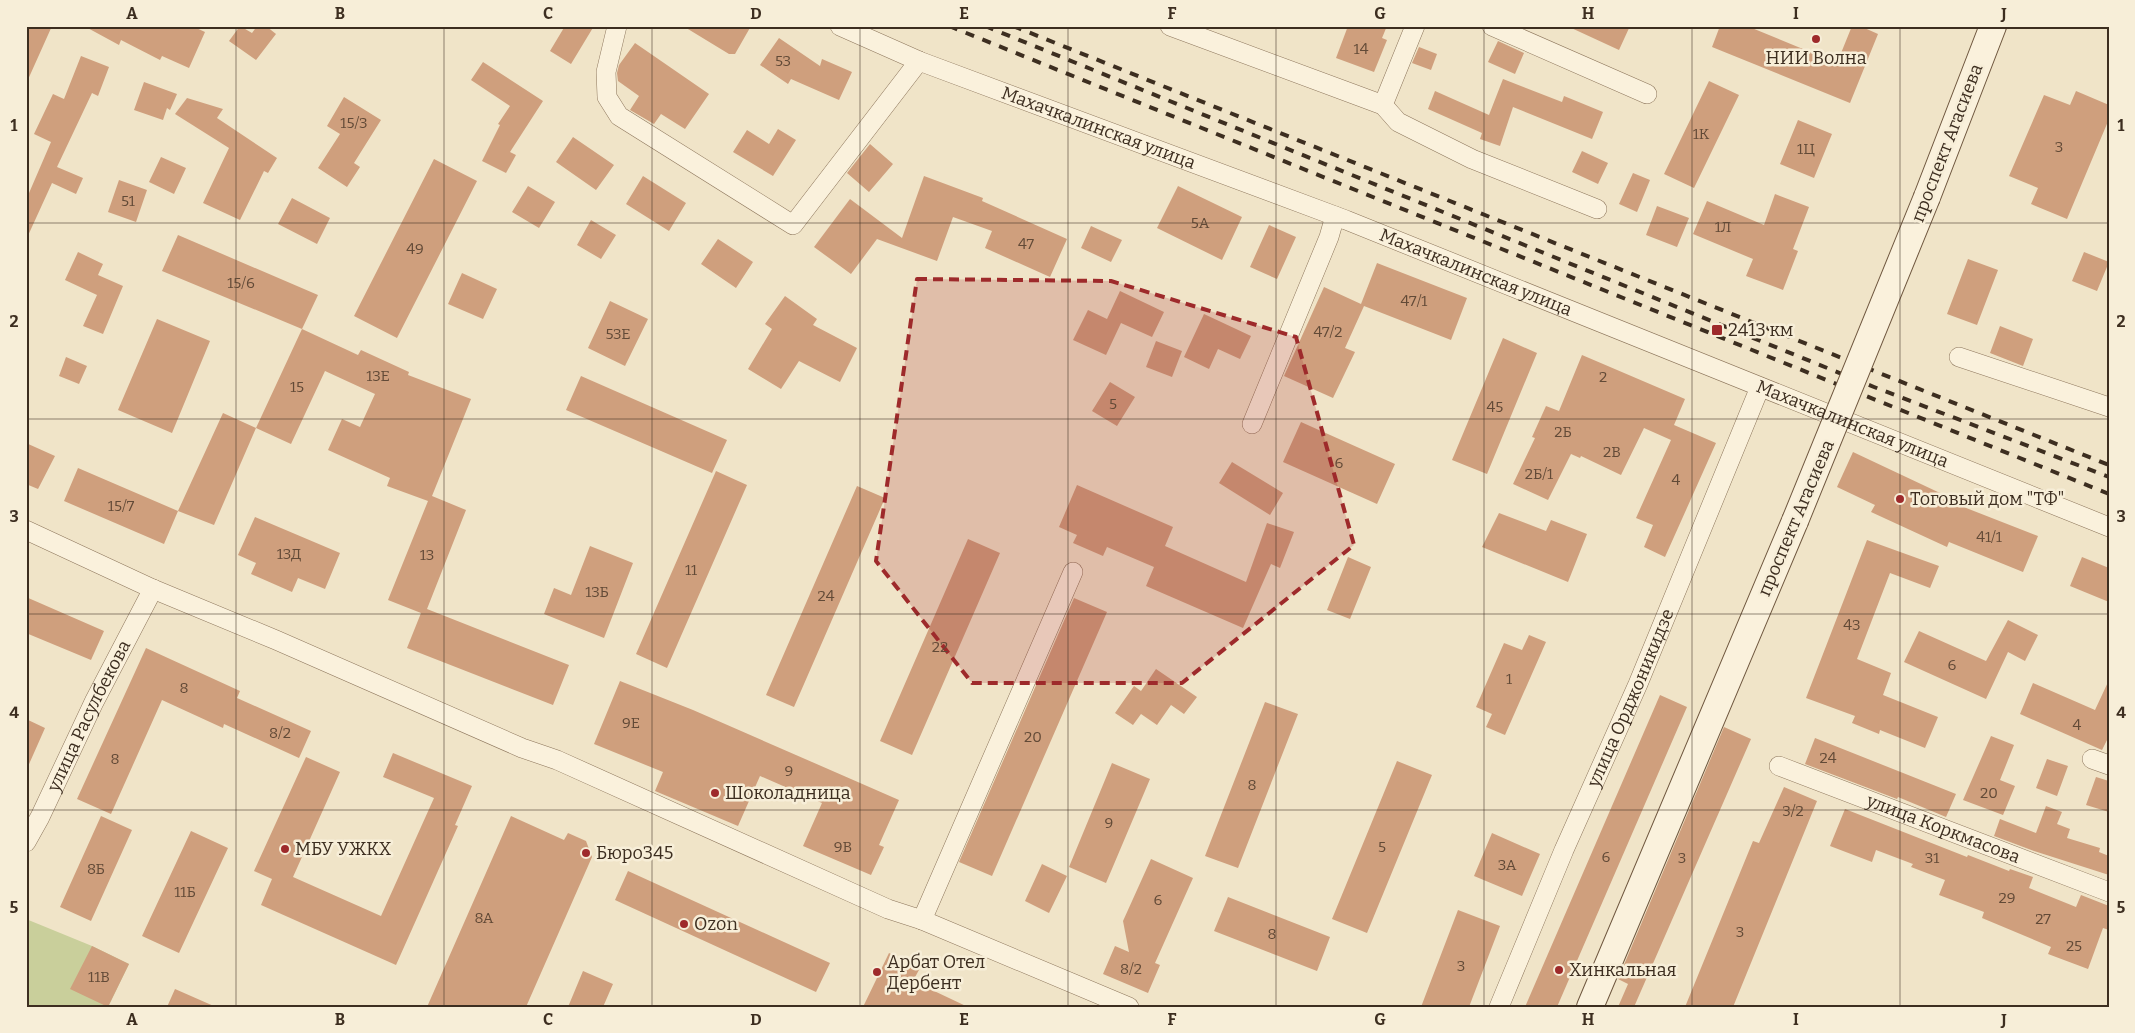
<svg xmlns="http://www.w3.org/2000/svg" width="2135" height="1033" viewBox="0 0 2135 1033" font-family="Bitter,serif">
  <rect width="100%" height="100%" fill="#f0e4c8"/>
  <path fill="#c9cf9b" d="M26,919L92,946L129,964L108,1007H26Z"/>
  <path fill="#cf9f7d" d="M26,26H52L26,84Z
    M84,26H192L205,32L189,68L162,56L160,60L121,40L119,45Z
    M240,26L252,33L257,26H266L276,34L256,60L229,41Z
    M565,26H594L571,64L550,51Z
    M683,26H751L735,54H729Z
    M1348,26H1387L1382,38L1387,40L1374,72L1336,58Z
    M1567,26H1630L1619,50Z
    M1720,26H1747L1837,63L1852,26H1860L1878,34L1850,103L1712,47Z
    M779,38L820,66L822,59L852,72L839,100L791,79L788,84L760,65Z
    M1498,41L1524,53L1515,74L1488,62Z
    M635,43L709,94L685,129L661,114L654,124L630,110L639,96L618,81L617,73L619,65Z
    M1419,47L1437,54L1431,70L1412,63Z
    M81,56L109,67L98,96L92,93L57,167L83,178L76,194L52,183L26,240V200L51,142L34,134L53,94L64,99Z
    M483,62L543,101L510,152L516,155L506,173L482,161L500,125L498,124L510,106L471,80Z
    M1503,79L1562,102L1564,96L1603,112L1592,139L1513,107L1500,146L1480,139L1482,133L1428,109L1435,91L1489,115Z
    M1709,81L1739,95L1694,188L1664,174Z
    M144,82L177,94L170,110L167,108L163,120L134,110Z
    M2076,91L2109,105V119L2067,219L2031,204L2038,188L2009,176L2044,95L2070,105Z
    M344,97L381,120L354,163L360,167L347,187L318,168L340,134L327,126Z
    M187,98L223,109L217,118L277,158L268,173L264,171L240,220L203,203L229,148L175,114Z
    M1798,120L1832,134L1814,178L1780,164Z
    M778,129L796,140L773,176L733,152L747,130L769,144Z
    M573,137L614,165L596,190L556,162Z
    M870,144L893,164L869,192L847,173Z
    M1582,151L1608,163L1598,184L1572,172Z
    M161,157L186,168L174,194L149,182Z
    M434,159L477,181L397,338L354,316Z
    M1633,173L1650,180L1637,212L1619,204Z
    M643,176L686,203L669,231L626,204Z
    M924,176L983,198L982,201L1067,239L1050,277L985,248L992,231L953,217L937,261L877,239L851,274L814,247L850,199L902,238Z
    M119,180L147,190L136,222L108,212Z
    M528,186L555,202L539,228L512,212Z
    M1178,186L1242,217L1222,260L1157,228Z
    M1775,194L1809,207L1793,249L1798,251L1783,290L1746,276L1753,259L1693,234L1707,201L1764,225Z
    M292,198L330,218L317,244L278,224Z
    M1657,206L1689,218L1677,247L1646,235Z
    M591,220L616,235L601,259L577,245Z
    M1269,225L1296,237L1277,279L1250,267Z
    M1091,226L1122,240L1111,262L1081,248Z
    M178,235L318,295L302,329L162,271Z
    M718,239L753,262L736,288L701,264Z
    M78,252L103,264L98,275L123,286L103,334L83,326L97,295L65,280Z
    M2084,252L2109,262L2097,291L2072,281Z
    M1968,259L1998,270L1977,325L1947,314Z
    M1377,263L1467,298L1451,340L1364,306L1345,348L1355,352L1333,398L1284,376L1324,287L1361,304Z
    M462,273L497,289L483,319L448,304Z
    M1120,291L1164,312L1152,337L1121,323L1106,355L1073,340L1088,310L1107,319Z
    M785,296L817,319L813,325L857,348L840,382L799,361L781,389L748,369L772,329L765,324Z
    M610,301L648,319L625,366L588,348Z
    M1204,314L1251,336L1240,359L1218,349L1209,369L1184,357Z
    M157,319L210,341L172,433L118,410Z
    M2000,326L2033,339L2023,366L1990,353Z
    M302,329L358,355L361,350L409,372L408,375L471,399L432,496L466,510L427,609L569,665L553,705L407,648L421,613L388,600L428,501L387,486L390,478L328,450L342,419L360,427L375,394L325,371L291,444L256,428Z
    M1503,338L1537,353L1487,474L1452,460Z
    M1156,341L1182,351L1172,377L1146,367Z
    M1582,355L1685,399L1674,425L1716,443L1665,557L1644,547L1653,525L1636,518L1671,440L1644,428L1621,475L1581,456L1580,458L1571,454L1548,500L1513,484L1535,438L1532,437L1546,406L1559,411Z
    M66,357L87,366L79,384L59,376Z
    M581,376L727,440L712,473L566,410Z
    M1110,382L1135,397L1117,426L1092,411Z
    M223,413L256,428L214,525L178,511Z
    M1301,422L1395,464L1377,504L1283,462Z
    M26,443L55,456L38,489L26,484Z
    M1853,452L1940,493L1938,497L2038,536L2023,572L1949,542L1947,547L1871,512L1875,505L1837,487Z
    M1232,462L1283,493L1270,515L1219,483Z
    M78,468L178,511L164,544L64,501Z
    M716,471L747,485L667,668L636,654Z
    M1077,485L1173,527L1165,546L1246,582L1267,523L1294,532L1280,568L1271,564L1243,628L1146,586L1154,567L1107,547L1103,556L1073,543L1077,535L1059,527Z
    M857,486L885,498L794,707L766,695Z
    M1499,513L1546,531L1551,520L1587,534L1568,582L1482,547Z
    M255,517L340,553L325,589L298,578L292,592L251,574L256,563L238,555Z
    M968,539L1000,553L912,755L880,741Z
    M1867,540L1939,566L1930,588L1890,573L1857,659L1891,673L1883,695L1938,717L1925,748L1880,730L1879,734L1852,723L1855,716L1806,698Z
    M590,546L633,563L604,638L544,614L554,588L571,595Z
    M1348,557L1371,567L1350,619L1327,610Z
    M2082,557L2109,568V602L2070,586Z
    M26,597L104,631L91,660L26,633Z
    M1074,598L1107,612L992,876L959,862Z
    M2008,620L2038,635L2025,661L2008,652L1986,699L1904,662L1919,631L1986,661Z
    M1529,635L1546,642L1505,735L1486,727L1492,714L1476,707L1504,643L1522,650Z
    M146,648L240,691L237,698L311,731L299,758L224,724L223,728L162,700L111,814L77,799Z
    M1156,669L1197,697L1184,714L1171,705L1157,725L1141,714L1133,725L1115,713L1134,686L1141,691Z
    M2109,680V736L2102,750L2020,714L2033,683L2095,710Z
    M620,681L693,710L899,800L879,845L884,847L871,875L803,846L822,803L760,776L738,826L655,791L663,772L594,744Z
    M1660,695L1687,707L1557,1007H1525Z
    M1265,702L1298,714L1238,868L1205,856Z
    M26,719L45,728L26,771Z
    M1724,727L1751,739L1634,1007H1618L1628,984L1618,979Z
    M1991,736L2014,745L2000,780L2015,786L2003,815L1963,800Z
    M1815,738L1956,794L1946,817L1898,797L1897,799L1805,764Z
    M393,753L472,786L455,825L458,826L396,965L261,905L272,879L254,871L306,757L340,772L293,877L381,916L434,798L383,777Z
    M2047,759L2068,766L2057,796L2036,788Z
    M1397,761L1432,775L1367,933L1332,919Z
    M1112,763L1150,779L1106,883L1069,867Z
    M2096,777L2109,781V812L2086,805Z
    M1784,787L1817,801L1733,1007H1685L1753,841L1759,843Z
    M2046,806L2062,812L2057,824L2070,829L2067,838L2100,848L2099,852L2109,856V875L2034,851L1994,836L2000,819L2036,833Z
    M1845,809L1967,857L1968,855L2009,871L2010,869L2033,877L2029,888L2076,907L2081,895L2109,906V930L2103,928L2088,969L2048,954L2051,947L1982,918L1984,912L1939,895L1945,880L1911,867L1913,864L1876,850L1872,862L1830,846Z
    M101,816L132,830L91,921L60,907Z
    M511,816L564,840L568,833L586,841L592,857L526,1007H427Z
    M191,831L228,848L179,953L142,936Z
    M1492,833L1540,854L1522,896L1474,876Z
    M1151,859L1193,878L1155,963L1160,965L1148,993L1103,974L1115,946L1129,952L1123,921Z
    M1042,864L1067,876L1049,913L1025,901Z
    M628,871L830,963L816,992L615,900Z
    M1228,897L1330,937L1317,971L1214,931Z
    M1458,910L1500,926L1469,1007H1421Z
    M92,946L129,964L108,1007L70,989Z
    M889,953L920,968L913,981L968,1007H863Z
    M583,971L613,984L603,1007H568Z
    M175,989L216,1007H167Z"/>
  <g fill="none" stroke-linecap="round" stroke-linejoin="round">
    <g stroke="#8d765c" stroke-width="20">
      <g id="minor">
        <path d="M617,26L606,72L607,97L619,116L793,225L919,61"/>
        <path id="s1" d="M840,26L919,61L1346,220L2109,527"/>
        <path d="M1170,26L1383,105L1398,122L1472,159L1597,209"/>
        <path d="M1492,26L1647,94"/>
        <path d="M1383,105L1415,26"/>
        <path d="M1959,357L2109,407"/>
        <path d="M1252,424L1329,237L1335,216"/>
        <path d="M26,530L153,589L276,640L522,748L557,760L888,909L922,920L1129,1007"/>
        <path d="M2092,759L2109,765"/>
        <path id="s2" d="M1779,766L2109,892"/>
        <path id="s3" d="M26,842L40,817L94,702L153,589"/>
        <path d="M922,920L1073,572"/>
        <path id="s4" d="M1499,1007L1564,850L1638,684L1760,387"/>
      </g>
    </g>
    <g stroke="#6f573f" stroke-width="28">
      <path id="secondary" d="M1927,197L1993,26
        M1590,1007L1795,521"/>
    </g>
    <use href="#minor" stroke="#faf1dc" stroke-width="19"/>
    <use href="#secondary" stroke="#faf1dc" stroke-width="26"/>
    <path stroke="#3d2e20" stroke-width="4" stroke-dasharray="9 9" stroke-linecap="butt" d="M949,26L2109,494
      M985,26L1874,387L2109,477
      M1013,26L2109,465"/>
    <g stroke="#6f573f" stroke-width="28" stroke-linecap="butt">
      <path id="secondary-bridge" d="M1795,521L1927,197"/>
    </g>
    <use href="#secondary-bridge" stroke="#faf1dc" stroke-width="26"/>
  </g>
  <path fill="#9e2a2b" fill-opacity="0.2" stroke="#9e2a2b" stroke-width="4" stroke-dasharray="10 6" stroke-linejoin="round" d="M917,279L1111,281L1296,337L1354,545L1182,683H972L876,561Z"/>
  <path fill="none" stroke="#3d2e20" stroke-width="1" stroke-opacity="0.55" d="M236,26V1007M444,26V1007M652,26V1007M860,26V1007M1068,26V1007M1276,26V1007M1484,26V1007M1692,26V1007M1900,26V1007M26,223H2109M26,419H2109M26,614H2109M26,810H2109"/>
  <g fill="#9e2a2b" stroke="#f7eed8" stroke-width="2">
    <circle cx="1816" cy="39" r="5"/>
    <rect x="1711" y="324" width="12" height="12" rx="2.5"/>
    <circle cx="1900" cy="499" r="5"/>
    <circle cx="715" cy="793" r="5"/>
    <circle cx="285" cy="849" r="5"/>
    <circle cx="586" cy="853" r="5"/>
    <circle cx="684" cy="924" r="5"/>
    <circle cx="1559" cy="970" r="5"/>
    <circle cx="877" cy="972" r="5"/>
  </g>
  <g text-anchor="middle" stroke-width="5" stroke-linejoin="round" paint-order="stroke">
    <g font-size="15" fill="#624a37">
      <text x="1361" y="54">14</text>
      <text x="783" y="66">53</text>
      <text x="354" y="128">15/3</text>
      <text x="1701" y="139">1К</text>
      <text x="2059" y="152">3</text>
      <text x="1806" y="154">1Ц</text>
      <text x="128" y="206">51</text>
      <text x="1200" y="228">5А</text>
      <text x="1723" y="232">1Л</text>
      <text x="1026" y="249">47</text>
      <text x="415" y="254">49</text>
      <text x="241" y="288">15/6</text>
      <text x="1414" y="306">47/1</text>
      <text x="1328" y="337">47/2</text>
      <text x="618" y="339">53Е</text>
      <text x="378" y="381">13Е</text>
      <text x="1603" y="382">2</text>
      <text x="297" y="392">15</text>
      <text x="1113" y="409">5</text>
      <text x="1495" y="412">45</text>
      <text x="1563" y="437">2Б</text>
      <text x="1612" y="457">2В</text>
      <text x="1339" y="468">6</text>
      <text x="1539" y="479">2Б/1</text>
      <text x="1676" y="485">4</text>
      <text x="121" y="511">15/7</text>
      <text x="1989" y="542">41/1</text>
      <text x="289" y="559">13Д</text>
      <text x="427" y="560">13</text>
      <text x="691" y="575">11</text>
      <text x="597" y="597">13Б</text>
      <text x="826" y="601">24</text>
      <text x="1852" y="630">43</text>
      <text x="940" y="652">22</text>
      <text x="1952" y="670">6</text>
      <text x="1509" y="684">1</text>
      <text x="184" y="693">8</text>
      <text x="631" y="728">9Е</text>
      <text x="2077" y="730">4</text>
      <text x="280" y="738">8/2</text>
      <text x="1033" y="742">20</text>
      <text x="1828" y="763">24</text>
      <text x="115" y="764">8</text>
      <text x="789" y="776">9</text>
      <text x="1252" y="790">8</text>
      <text x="1989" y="798">20</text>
      <text x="1793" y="816">3/2</text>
      <text x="1109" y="828">9</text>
      <text x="843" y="852">9В</text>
      <text x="1382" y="852">5</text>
      <text x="1606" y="862">6</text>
      <text x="1682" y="863">3</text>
      <text x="1932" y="863">31</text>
      <text x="1507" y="870">3А</text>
      <text x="96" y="874">8Б</text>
      <text x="185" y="897">11Б</text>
      <text x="2007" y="903">29</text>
      <text x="1158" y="905">6</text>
      <text x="484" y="923">8А</text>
      <text x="2043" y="924">27</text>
      <text x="1740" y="937">3</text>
      <text x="1272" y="939">8</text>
      <text x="2074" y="951">25</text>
      <text x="1461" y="971">3</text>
      <text x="1131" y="974">8/2</text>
      <text x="99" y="982">11В</text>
    </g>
    <g font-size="18" fill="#3d2e20" stroke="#f7eed8" text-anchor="start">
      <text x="1816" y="64" text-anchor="middle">НИИ Волна</text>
      <text x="1728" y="336">2413 км</text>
      <text x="1910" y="505">Тоговый дом "ТФ"</text>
      <text x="725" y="799">Шоколадница</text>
      <text x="295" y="855">МБУ УЖКХ</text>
      <text x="596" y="859">Бюро345</text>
      <text x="694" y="930">Ozon</text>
      <text x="887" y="968">Арбат Отел<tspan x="887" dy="21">Дербент</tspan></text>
      <text x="1569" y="976">Хинкальная</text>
    </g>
    <g font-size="18" fill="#3d2e20" stroke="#f7eed8">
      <text dy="6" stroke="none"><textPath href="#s1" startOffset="278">Махачкалинская улица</textPath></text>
      <text transform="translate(1947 143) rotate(-69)" y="6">проспект Агасиева</text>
      <text dy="6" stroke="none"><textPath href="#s1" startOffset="682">Махачкалинская улица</textPath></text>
      <text dy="6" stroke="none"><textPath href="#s1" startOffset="1088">Махачкалинская улица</textPath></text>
      <text transform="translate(1796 518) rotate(-67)" y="6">проспект Агасиева</text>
      <text dy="6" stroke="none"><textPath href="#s4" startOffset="336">улица Орджоникидзе</textPath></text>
      <text dy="6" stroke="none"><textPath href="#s3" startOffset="141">улица Расулбекова</textPath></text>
      <text dy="6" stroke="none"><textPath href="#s2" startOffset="176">улица Коркмасова</textPath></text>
    </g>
  </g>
  <rect width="2135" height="1033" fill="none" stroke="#f7eed8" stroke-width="55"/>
  <rect x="28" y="28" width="2080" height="978" fill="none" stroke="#3d2e20" stroke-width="2"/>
  <g font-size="16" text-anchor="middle" font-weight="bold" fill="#3d2e20">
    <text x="132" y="19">A</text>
    <text x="340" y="19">B</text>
    <text x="548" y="19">C</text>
    <text x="756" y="19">D</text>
    <text x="964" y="19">E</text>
    <text x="1172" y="19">F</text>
    <text x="1380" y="19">G</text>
    <text x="1588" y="19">H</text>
    <text x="1796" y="19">I</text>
    <text x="2004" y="19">J</text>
    <text x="14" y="131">1</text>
    <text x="2121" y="131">1</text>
    <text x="14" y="327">2</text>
    <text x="2121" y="327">2</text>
    <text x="14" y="522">3</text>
    <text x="2121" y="522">3</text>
    <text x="14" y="718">4</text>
    <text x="2121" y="718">4</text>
    <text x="14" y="913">5</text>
    <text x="2121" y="913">5</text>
    <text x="132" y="1025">A</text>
    <text x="340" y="1025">B</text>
    <text x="548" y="1025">C</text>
    <text x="756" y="1025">D</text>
    <text x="964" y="1025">E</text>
    <text x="1172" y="1025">F</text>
    <text x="1380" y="1025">G</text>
    <text x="1588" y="1025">H</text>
    <text x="1796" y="1025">I</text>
    <text x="2004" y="1025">J</text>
  </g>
</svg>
